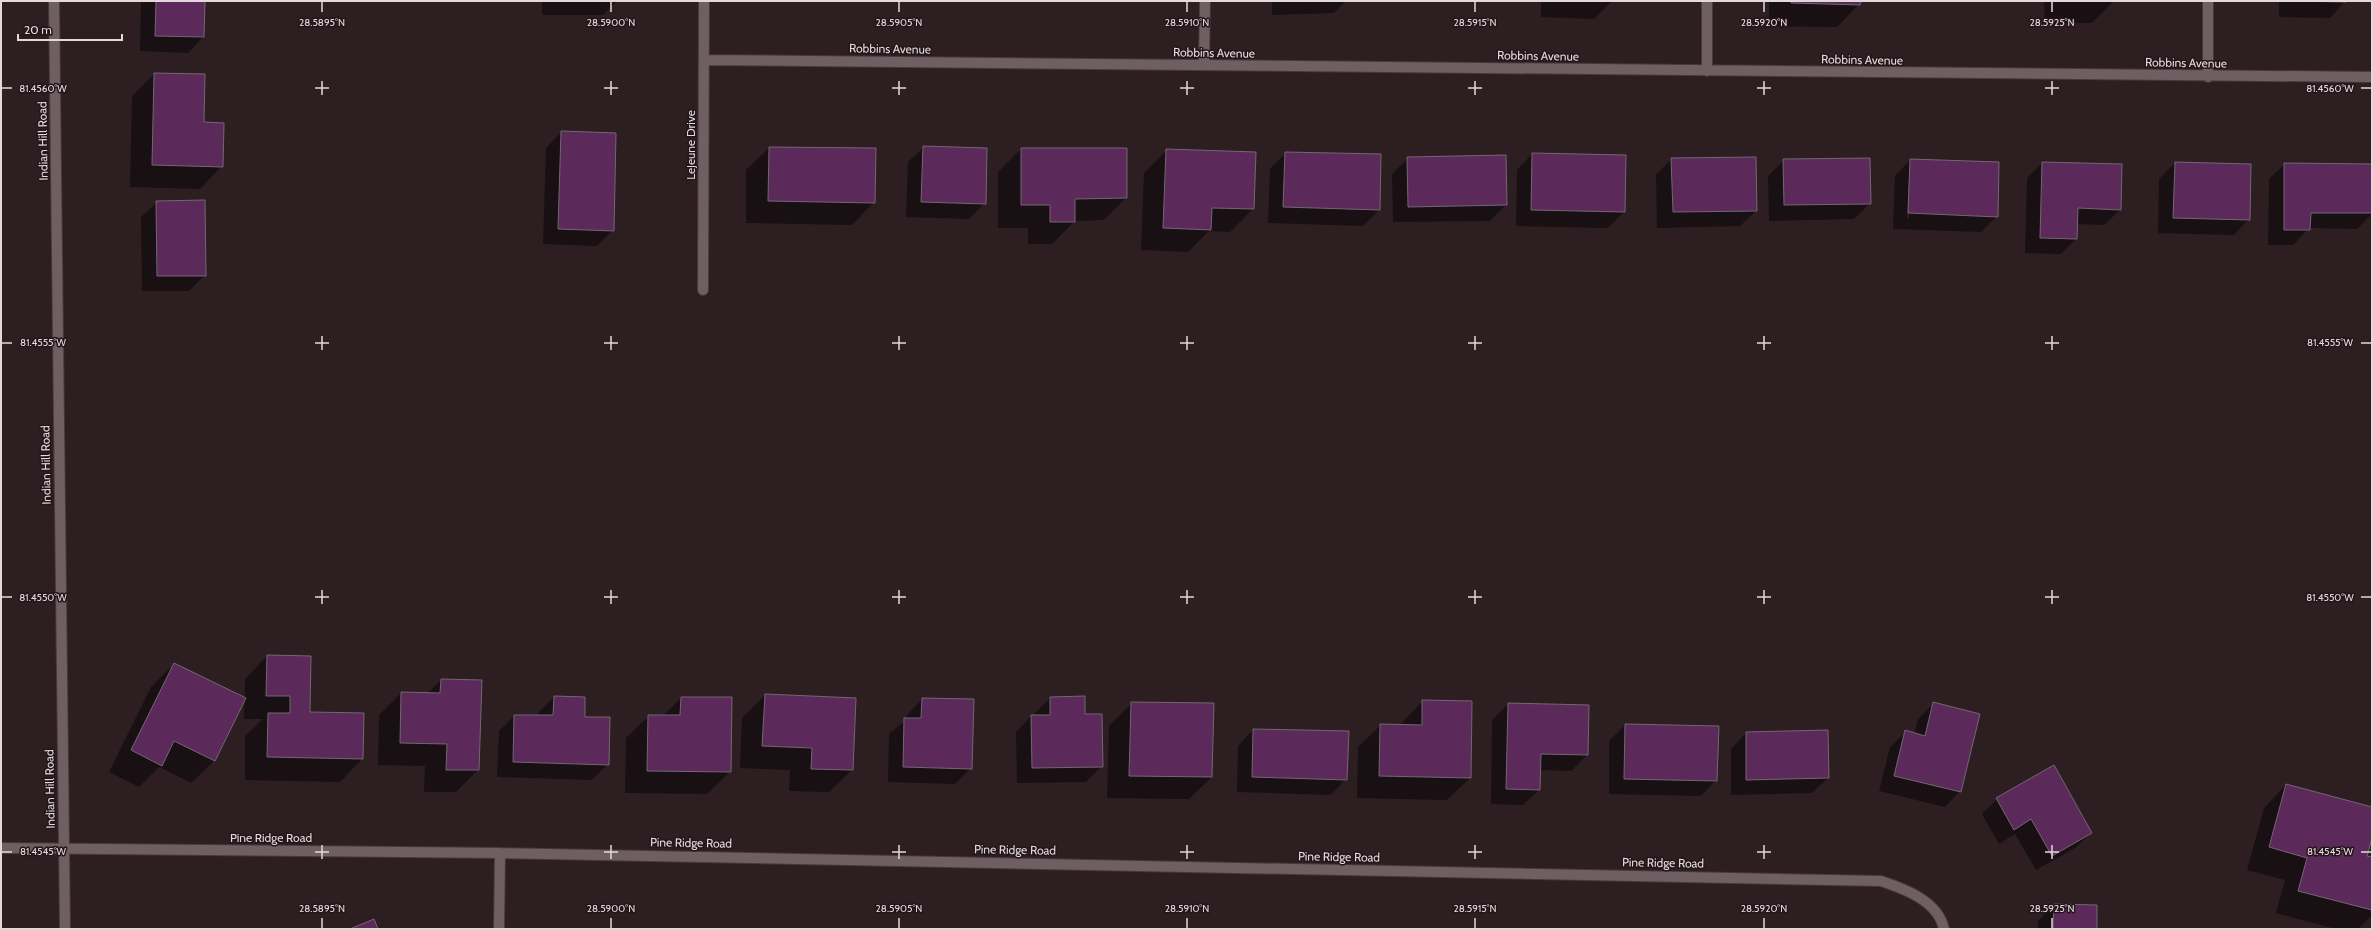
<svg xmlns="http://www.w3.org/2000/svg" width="2373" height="930" viewBox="0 0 2373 930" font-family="Cabin,sans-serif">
  <rect width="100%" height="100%" fill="#2d1e22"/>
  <path fill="#0007" fill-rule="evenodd" d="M141,1H204L203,37L188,53L140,51Z
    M542,1H617L603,15H542Z
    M1272,1H1346L1334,13L1272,15Z
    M1541,1H1612L1594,19L1541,17Z
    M1769,1H1860L1859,4L1837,27L1769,26Z
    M2044,1H2114L2092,23H2045Z
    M2279,1H2345L2330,18L2279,17Z
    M154,74L203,123L222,166L200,189L130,187L132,96Z
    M561,132L613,230L597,246L543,244L546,148Z
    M924,147L985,203L969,219L906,217L908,162Z
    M769,148L874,202L852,225L746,223V170Z
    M1021,149H1126V198L1104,220L1075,221L1052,244H1028V228H998V172Z
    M1167,150L1255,153L1253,209L1230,232L1209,231L1188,252L1141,250L1144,173Z
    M1286,153L1380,155L1379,210L1363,226L1268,223L1270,169Z
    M1532,154L1625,156L1624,212L1608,228L1516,226L1517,170Z
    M1408,158L1506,205L1490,221L1393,222L1392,174Z
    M1672,159L1756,211L1740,226L1657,228L1656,174Z
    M1784,160L1870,203L1854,219L1769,221L1768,176Z
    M1910,160L1997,216L1981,232L1893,229L1895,176ZM1909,175H1911L1909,219L1907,218Z
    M2042,163L2120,210L2104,225L2076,224V239L2061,254L2025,253L2027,178Z
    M2175,163L2249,219L2234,235L2158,233L2159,179Z
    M2285,164L2372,165V214L2357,229L2309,228L2293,245H2268L2269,179Z
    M157,202L205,275L189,291H142L141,217Z
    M267,656L309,713L363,714L362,759L340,782L245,780V736L263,719H244L245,679Z
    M174,664L244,699L214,761L191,783L159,767L139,787L109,772L151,687Z
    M441,680L478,770L456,792H424L425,766L378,765L379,715L401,693H428Z
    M765,695L852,770L829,792L789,791L790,770L740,768L742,718Z
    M554,697L584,718L608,764L592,780L497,777L499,731L514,716H538V713Z
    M681,698L730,772L707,794L625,793L626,738L649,716H663Z
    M1050,698L1084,715L1102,766L1086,782L1017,783L1016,732L1031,716H1035V713Z
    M922,699L971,768L955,784L888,782L889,734L907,719V715Z
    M1423,701L1470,778L1447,800L1357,798L1358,747L1381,725H1400Z
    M1132,703L1212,777L1189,799L1107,798L1109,726Z
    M1508,704L1587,755L1571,771L1539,770V790L1523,805L1491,804L1492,720Z
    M1933,704L1960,791L1945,807L1879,791L1890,747L1906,732L1914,734L1918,719Z
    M1625,725L1716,780L1701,796L1609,794V741Z
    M1253,730L1346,779L1331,795L1237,792L1238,746Z
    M1746,733L1828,778L1812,793L1731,795V749Z
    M2286,785L2372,808V834L2366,857L2372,858V915L2358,929H2336L2276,913L2285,880L2247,870L2264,808Z
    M1997,799L2091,833L2075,848L2036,870L2015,834L1999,844L1982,814Z
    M2054,905L2096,929H2038V921Z"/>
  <path fill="#5b2a5a" stroke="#736772" d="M156,1H205L204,37L155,36Z
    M1791,1H1861L1860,5L1791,3Z
    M2294,1H2346V2Z
    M154,73L205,74L204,122L224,123L223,167L152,165Z
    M561,131L616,133L614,231L558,229Z
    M923,146L987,148L986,204L921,202Z
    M769,147L876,148L875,203L768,201Z
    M1021,148H1127V198L1075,199V222H1050V205H1021Z
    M1166,149L1256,152L1254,209L1212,208L1211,230L1163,228Z
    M1285,152L1381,154L1380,210L1283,207Z
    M1532,153L1626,155L1625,212L1531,210Z
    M1506,155L1507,205L1408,207L1407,157Z
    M1756,157L1757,211L1673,212L1671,158Z
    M1870,158L1871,204L1784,205L1783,159Z
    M1910,159L1999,162L1998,217L1908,213Z
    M2042,162L2122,164L2121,210L2078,208L2077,239L2040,238Z
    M2175,162L2251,164L2250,220L2173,218Z
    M2284,163L2372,164V213H2311L2310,230H2284Z
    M205,200L206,276H157L156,201Z
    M267,655L311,656L310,712L364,713L363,759L267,757L268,713H290V696H266Z
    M174,663L246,698L215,761L174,741L162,766L131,750Z
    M441,679L482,680L479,770H446L447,744L400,743L401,692L440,693Z
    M765,694L856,698L853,770L811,769L812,748L762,746Z
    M554,696L585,697V717H610L609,765L513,762L514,715H553Z
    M1085,696V714H1102L1103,767L1032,768L1031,715H1050V697Z
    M681,697H732L731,772L647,771L648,715H680Z
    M922,698L974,699L972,769L903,767L904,718H921Z
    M1422,700L1472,701L1471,778L1379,776L1380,724L1422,725Z
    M1131,702L1214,703L1212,777L1129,776Z
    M1933,702L1980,714L1961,792L1894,776L1905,730L1925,736Z
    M1508,703L1589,705L1588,755L1541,754L1540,790L1506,789Z
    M1625,724L1719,726L1717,781L1624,779Z
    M1253,729L1349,731L1347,780L1252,777Z
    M1828,730L1829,778L1746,780V732Z
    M2054,765L2092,833L2052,856L2031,819L2014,830L1996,798Z
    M2286,784L2372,807V838L2367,856L2372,857V910L2298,891L2307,858L2269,847Z
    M2054,904L2097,905V929H2053Z
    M374,919L378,929H350Z"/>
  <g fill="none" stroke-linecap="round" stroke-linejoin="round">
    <g stroke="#463a3d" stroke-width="12">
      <path id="minor" d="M54,1L65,929
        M704,60L2372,77
        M1204,65L1205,1
        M1707,71V1
        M2208,77V1
        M703,290L704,1
        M1,848L500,853L1881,881C1905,889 1938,901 1944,929
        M499,929L500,853"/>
    </g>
    <use href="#minor" stroke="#6f5e62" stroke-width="10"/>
  </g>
  <path fill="none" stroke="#e3d9db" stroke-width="1.5" d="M322,2V12M611,2V12M899,2V12M1187,2V12M1475,2V12M1764,2V12M2052,2V12M322,81V95M611,81V95M899,81V95M1187,81V95M1475,81V95M1764,81V95M2052,81V95M2,88H12M315,88H329M604,88H618M892,88H906M1180,88H1194M1468,88H1482M1757,88H1771M2045,88H2059M2361,88H2371M322,336V350M611,336V350M899,336V350M1187,336V350M1475,336V350M1764,336V350M2052,336V350M2,343H12M315,343H329M604,343H618M892,343H906M1180,343H1194M1468,343H1482M1757,343H1771M2045,343H2059M2361,343H2371M322,590V604M611,590V604M899,590V604M1187,590V604M1475,590V604M1764,590V604M2052,590V604M2,597H12M315,597H329M604,597H618M892,597H906M1180,597H1194M1468,597H1482M1757,597H1771M2045,597H2059M2361,597H2371M322,845V859M611,845V859M899,845V859M1187,845V859M1475,845V859M1764,845V859M2052,845V859M2,852H12M315,852H329M604,852H618M892,852H906M1180,852H1194M1468,852H1482M1757,852H1771M2045,852H2059M2361,852H2371M322,918V928M611,918V928M899,918V928M1187,918V928M1475,918V928M1764,918V928M2052,918V928"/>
  <g text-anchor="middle" stroke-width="3" stroke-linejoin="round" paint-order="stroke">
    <g font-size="12" fill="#e3d9db" stroke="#231519">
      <text transform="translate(890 49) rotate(1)" y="4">Robbins Avenue</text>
      <text transform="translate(1214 53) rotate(1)" y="4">Robbins Avenue</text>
      <text transform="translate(1538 56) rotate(1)" y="4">Robbins Avenue</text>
      <text transform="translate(1862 60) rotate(1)" y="4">Robbins Avenue</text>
      <text transform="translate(2186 63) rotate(1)" y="4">Robbins Avenue</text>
      <text transform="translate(43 141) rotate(-91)" y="4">Indian Hill Road</text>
      <text transform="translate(691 145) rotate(-90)" y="4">LeJeune Drive</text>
      <text transform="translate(46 465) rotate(-91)" y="4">Indian Hill Road</text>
      <text transform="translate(50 789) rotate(-91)" y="4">Indian Hill Road</text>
      <text x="271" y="842">Pine Ridge Road</text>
      <text transform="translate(691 843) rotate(1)" y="4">Pine Ridge Road</text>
      <text transform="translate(1015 850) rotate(1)" y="4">Pine Ridge Road</text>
      <text transform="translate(1339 857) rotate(1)" y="4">Pine Ridge Road</text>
      <text transform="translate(1663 863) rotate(1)" y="4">Pine Ridge Road</text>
    </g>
  </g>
  <g font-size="10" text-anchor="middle" fill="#e3d9db" stroke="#231519" stroke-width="3" stroke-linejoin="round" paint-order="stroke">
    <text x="322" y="26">28.5895°N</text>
    <text x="611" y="26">28.5900°N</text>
    <text x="899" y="26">28.5905°N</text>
    <text x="1187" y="26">28.5910°N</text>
    <text x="1475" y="26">28.5915°N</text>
    <text x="1764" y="26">28.5920°N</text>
    <text x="2052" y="26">28.5925°N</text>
    <text x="2330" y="92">81.4560°W</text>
    <text x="43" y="92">81.4560°W</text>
    <text x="2330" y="346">81.4555°W</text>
    <text x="43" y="346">81.4555°W</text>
    <text x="2330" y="601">81.4550°W</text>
    <text x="43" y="601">81.4550°W</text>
    <text x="2330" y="855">81.4545°W</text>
    <text x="43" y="855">81.4545°W</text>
    <text x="322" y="912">28.5895°N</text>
    <text x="611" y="912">28.5900°N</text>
    <text x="899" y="912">28.5905°N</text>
    <text x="1187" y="912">28.5910°N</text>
    <text x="1475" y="912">28.5915°N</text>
    <text x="1764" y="912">28.5920°N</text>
    <text x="2052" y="912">28.5925°N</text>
  </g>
  <rect width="2373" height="930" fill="none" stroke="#e3d9db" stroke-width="4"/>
  <path d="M18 34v6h104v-6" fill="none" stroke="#e3d9db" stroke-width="2"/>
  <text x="24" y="34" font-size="12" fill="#e3d9db" stroke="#231519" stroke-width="3" paint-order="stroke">20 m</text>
</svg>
